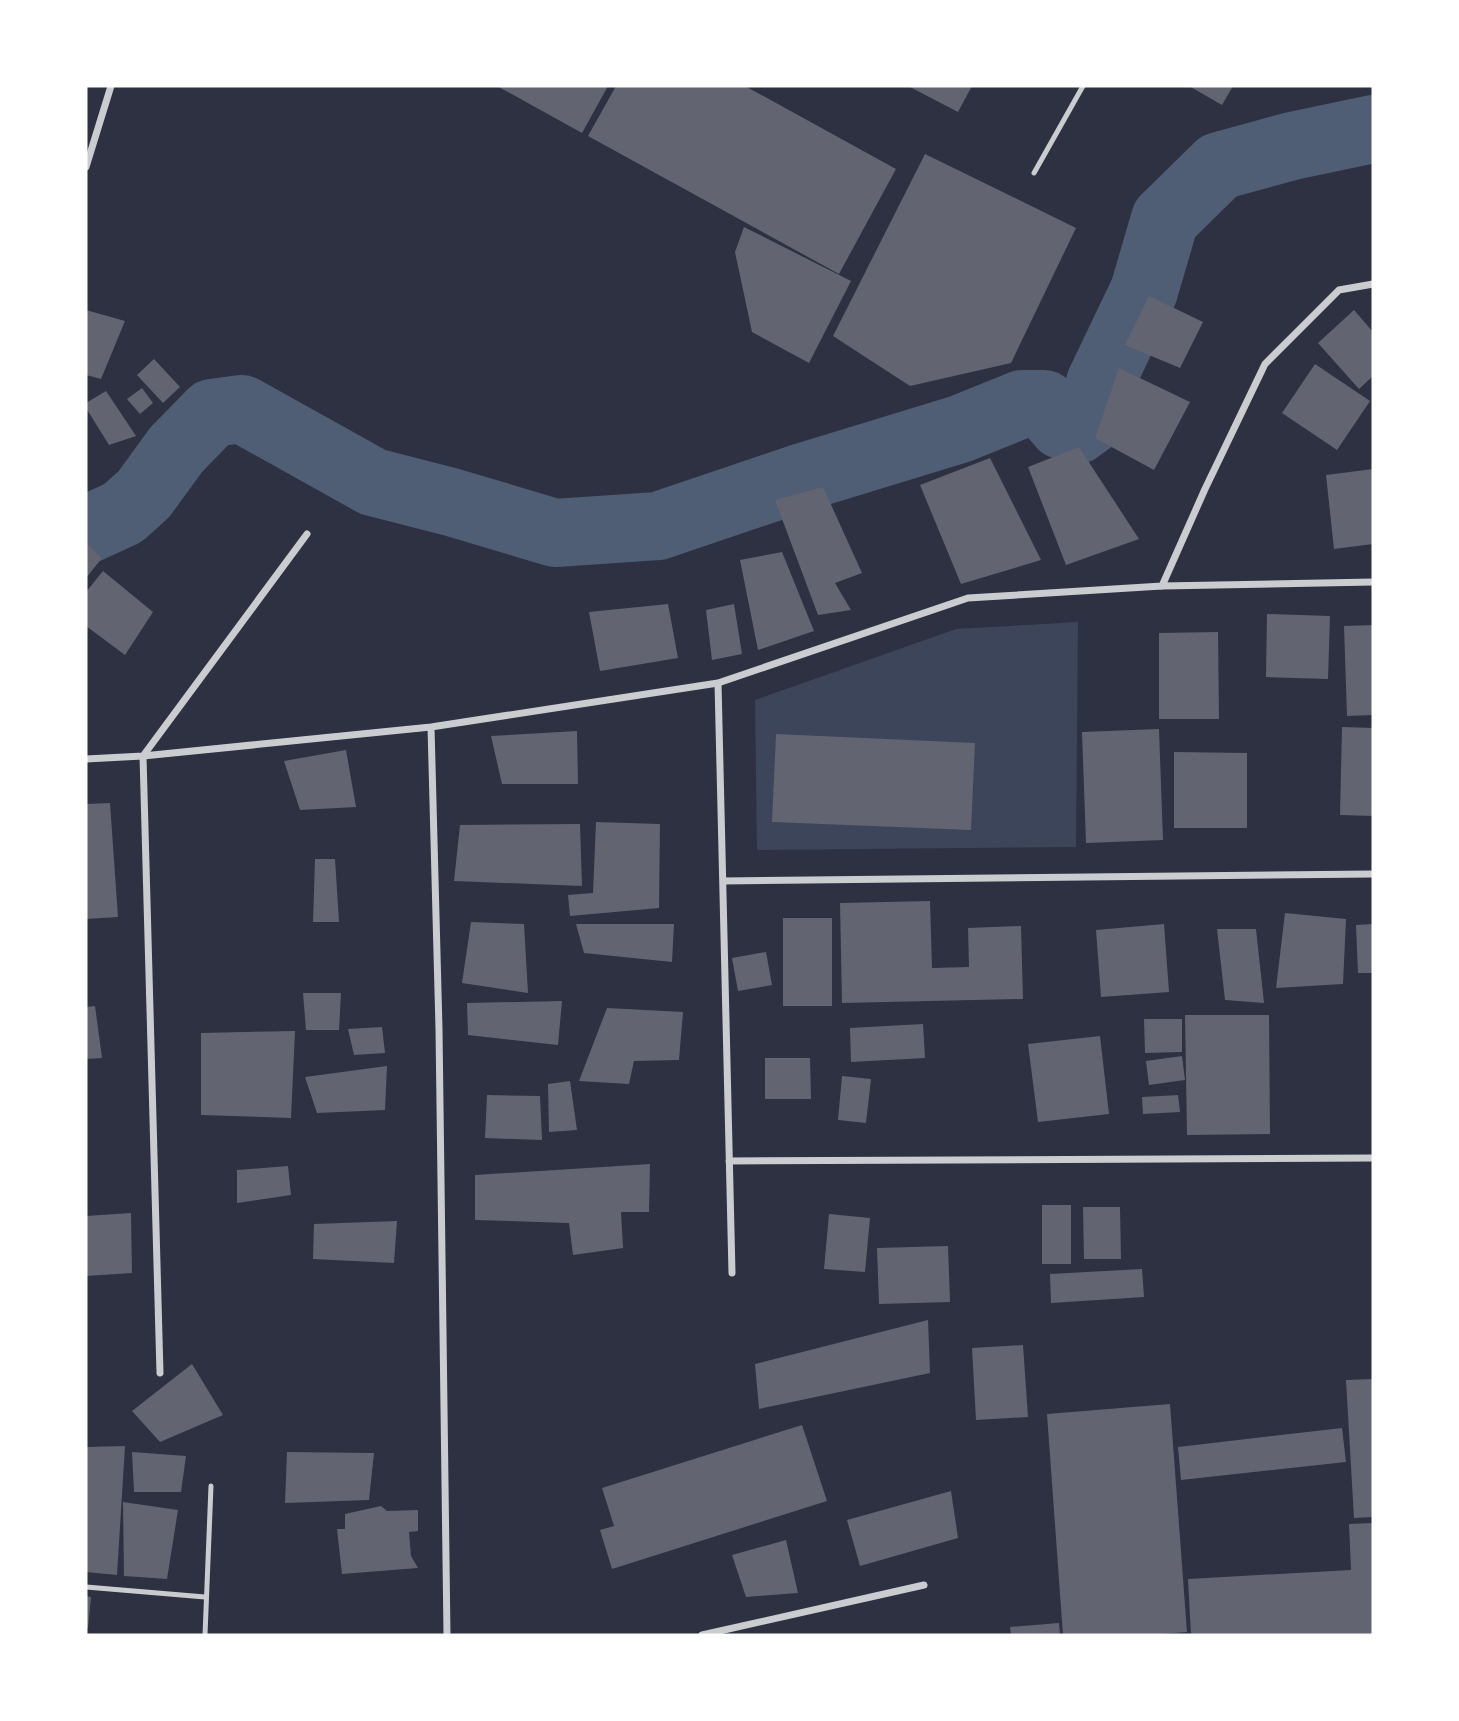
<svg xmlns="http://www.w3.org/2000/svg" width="1459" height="1721" viewBox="0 0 1459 1721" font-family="'Roboto Condensed',sans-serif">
  <rect width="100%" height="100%" fill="#2d3142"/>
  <path fill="#3c4559" d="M1078,622L1076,847L757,850L755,700L956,629Z"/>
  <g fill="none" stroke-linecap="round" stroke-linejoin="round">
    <path stroke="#4f5d75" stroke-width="68" d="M86,530L123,513L144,494L176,450L212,413L242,409L373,482L451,502L555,533L658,526L803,477L960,429L1022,404H1044L1062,425L1077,430L1092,419L1100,383L1144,291L1165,219L1219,166L1292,146L1373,129"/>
  </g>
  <path fill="#626471" d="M497,86H608L582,133Z
    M616,86H745L896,169L839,274L588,136Z
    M908,86H972L958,112Z
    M1189,86H1233L1222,105Z
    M925,154L1076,228L1011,363L910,386L833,336Z
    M744,227L851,281L809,363L752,332L735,252Z
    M1149,296L1203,322L1180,368L1125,345Z
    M86,310L125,321L101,379L86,375Z
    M1354,310L1373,332V376L1359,389L1318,343Z
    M154,359L180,387L163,403L137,375Z
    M1315,364L1370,401L1337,450L1282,413Z
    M1119,368L1190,402L1154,470L1095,438Z
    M142,388L153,403L140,414L127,399Z
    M106,391L136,436L109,445L86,408V403Z
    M1079,447L1139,539L1066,565L1028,467Z
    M990,458L1041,560L961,584L920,485Z
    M1373,469V544L1334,549L1326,475Z
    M823,487L862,573L835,583L851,610L818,615L775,500Z
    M86,543L102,558L86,578Z
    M782,552L814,631L758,650L740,560Z
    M103,571L153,612L125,655L86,626V592Z
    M668,604L678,658L600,671L589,612Z
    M734,604L742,654L712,660L706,610Z
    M1267,614L1330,616L1328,679L1266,677Z
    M1373,625V715L1347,716L1344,626Z
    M1218,632L1219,719H1159V633Z
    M1342,727L1373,728V816L1340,815Z
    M1159,729L1163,840L1086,843L1082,732Z
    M577,731L578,784H502L491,736Z
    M776,734L975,743L971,830L772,822Z
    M346,750L356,807L300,810L284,761Z
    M1174,752L1247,753V828H1174Z
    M110,803L118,917L86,919V804Z
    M596,822L660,824L659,908L570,916L568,895L593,893Z
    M580,824L582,886L454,881L460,825Z
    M315,859H335L339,922H313Z
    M930,901L932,968L969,967L968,928L1021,926L1023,999L842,1003L840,903Z
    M1285,913L1346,919L1343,984L1276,988Z
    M783,918H832V1006H783Z
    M471,922L524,924L528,993L462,983Z
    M576,924H674L672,962L584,953Z
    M1164,924L1169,992L1101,997L1096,930Z
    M1373,924V973H1358L1356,925Z
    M1217,929H1256L1264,1003L1225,1000Z
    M766,952L772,985L738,991L732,958Z
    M303,993H341L339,1030H306Z
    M562,1001L558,1045L468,1035L467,1003Z
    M95,1006L102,1058L86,1059V1007Z
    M607,1008L683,1012L679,1060L634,1061L629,1084L579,1081Z
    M1185,1015H1269L1270,1134L1187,1135Z
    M1144,1019H1182V1052L1145,1053Z
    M923,1024L925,1058L851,1062L850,1028Z
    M382,1027L385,1053L354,1055L348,1029Z
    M295,1031L291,1118L201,1115V1033Z
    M1100,1036L1109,1114L1038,1122L1028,1044Z
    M1182,1056L1185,1080L1149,1085L1146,1061Z
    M765,1058H810L811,1099H765Z
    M387,1066L385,1110L317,1113L305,1077Z
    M842,1076L871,1079L866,1123L838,1120Z
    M570,1081L577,1130L549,1132L548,1084Z
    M487,1095L540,1096L542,1140L485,1138Z
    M1178,1095L1180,1112L1143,1114L1142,1097Z
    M650,1164L649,1212H621L623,1248L573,1255L569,1223L475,1220V1175Z
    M288,1166L291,1195L237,1203V1170Z
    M1042,1205H1071V1264H1042Z
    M1083,1207H1120L1121,1259H1084Z
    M131,1213L132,1273L86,1276V1216Z
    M829,1214L870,1218L865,1272L824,1269Z
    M397,1221L394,1263L313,1259L314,1224Z
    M948,1246L950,1302L879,1304L877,1248Z
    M1142,1269L1144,1297L1051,1303L1050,1274Z
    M928,1320L930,1373L759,1409L755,1364Z
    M1023,1345L1028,1417L976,1420L972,1348Z
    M192,1364L223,1415L160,1442L132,1411Z
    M1373,1379V1517L1354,1518L1346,1380Z
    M1170,1404L1187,1632L1148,1635H1063L1047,1414Z
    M802,1425L827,1501L612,1569L600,1530L614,1526L602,1488Z
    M1342,1428L1346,1462L1181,1480L1178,1447Z
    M125,1446L117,1575L86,1572V1447Z
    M132,1452L186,1456L181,1492H134Z
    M287,1452L374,1453L369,1500L285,1503Z
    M951,1491L958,1538L860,1566L847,1520Z
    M123,1502L178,1510L167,1579L124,1576Z
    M381,1506L387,1511L418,1510V1531L409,1532L411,1556L418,1568L342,1574L337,1529H345V1514Z
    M1373,1523V1635H1191L1188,1579L1351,1570L1349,1524Z
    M786,1540L798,1593L746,1597L732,1555Z
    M86,1596L91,1597L88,1628H86Z
    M1059,1623L1060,1635H1011L1010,1627Z"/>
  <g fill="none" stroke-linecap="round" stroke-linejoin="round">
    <path stroke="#caccd0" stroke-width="5" d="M1034,173L1083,86
      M86,1587L205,1597
      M205,1635L211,1486"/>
    <path stroke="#caccd0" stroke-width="7" d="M86,167L111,86
      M1162,586L1205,489L1265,364L1339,290L1373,284
      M718,683L732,1273
      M431,727L439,1029L447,1635
      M86,759L143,756L431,727L718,683L968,598L1162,586L1373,582
      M723,881L1373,874
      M729,1161L1373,1158
      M160,1373L143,756L307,534
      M702,1635L924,1585"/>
  </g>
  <rect width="1459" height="1721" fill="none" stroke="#ffffff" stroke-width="175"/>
</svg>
